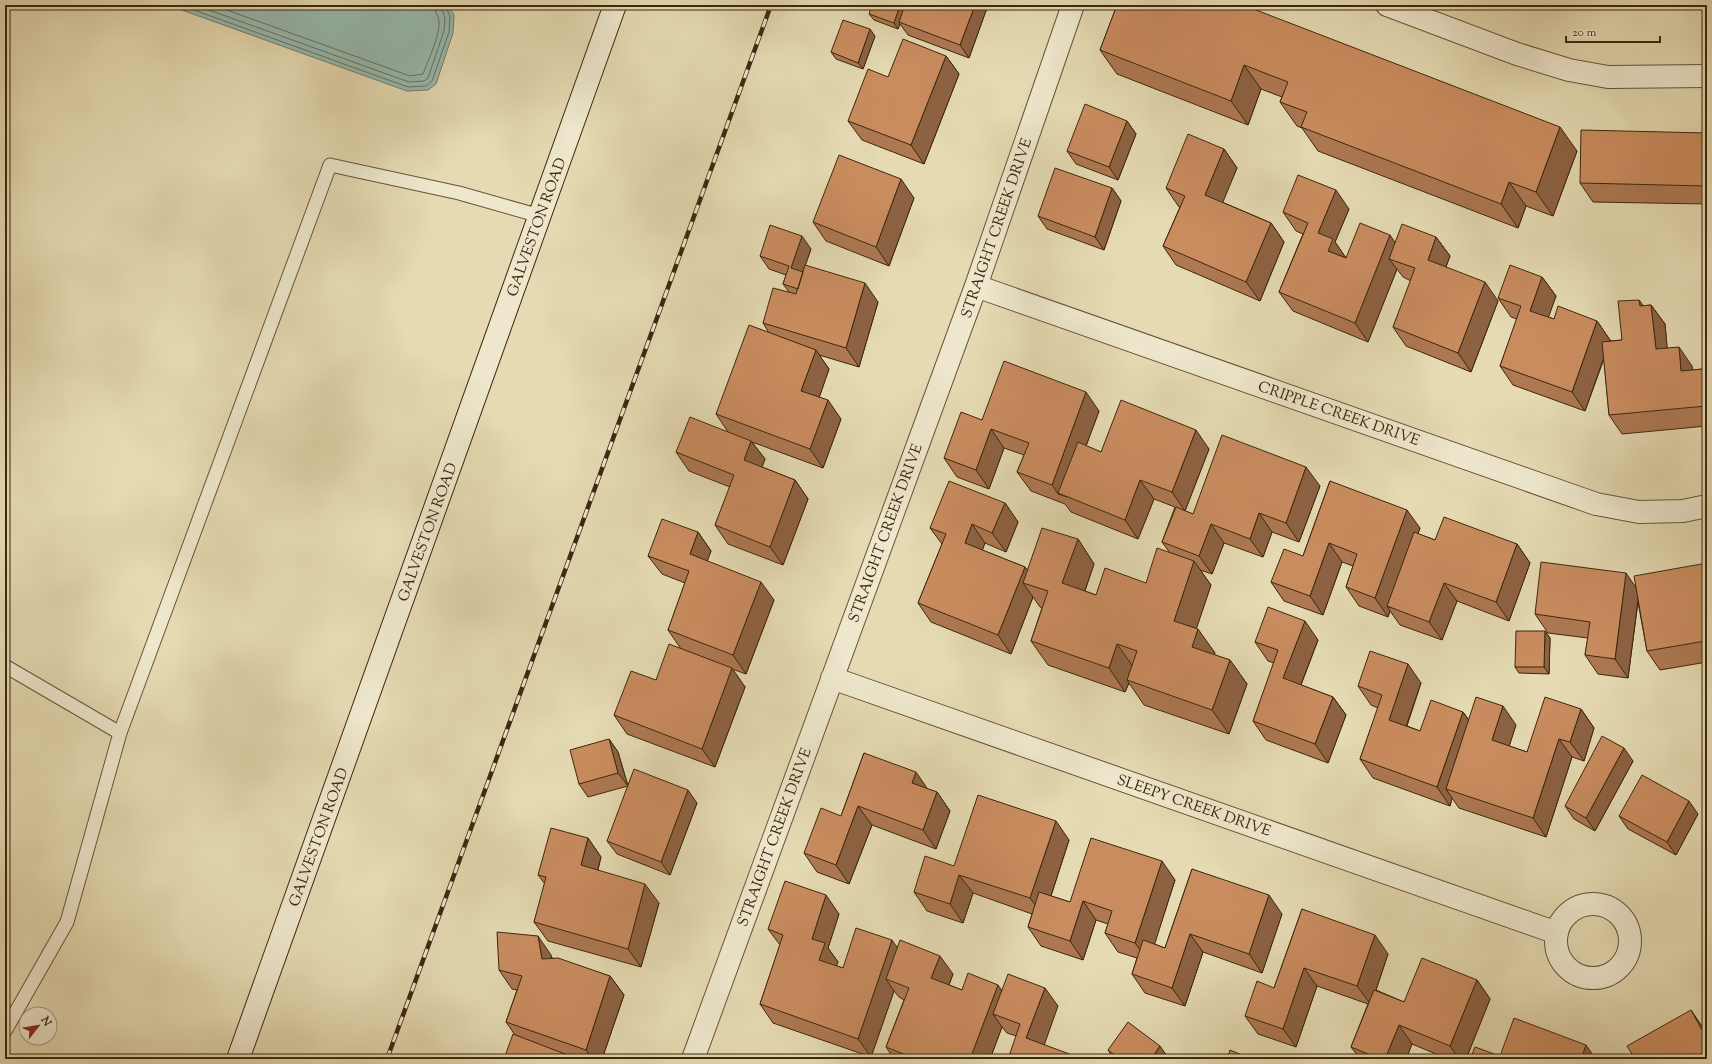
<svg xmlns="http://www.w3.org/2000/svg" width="1712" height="1064" viewBox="0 0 1712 1064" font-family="'Sorts Mill Goudy',serif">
  <rect width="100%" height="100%" fill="#e5dab2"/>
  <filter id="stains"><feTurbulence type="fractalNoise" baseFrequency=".005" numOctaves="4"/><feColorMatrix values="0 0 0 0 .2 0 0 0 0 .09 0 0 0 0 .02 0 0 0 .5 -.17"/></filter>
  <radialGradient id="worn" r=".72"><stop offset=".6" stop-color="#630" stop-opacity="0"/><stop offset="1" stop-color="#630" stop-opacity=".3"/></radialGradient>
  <path fill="#96baaf" stroke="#727f6e" d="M168,5H448L454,15L453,33L436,84L428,90L407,91Z"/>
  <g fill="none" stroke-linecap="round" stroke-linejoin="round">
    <path stroke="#6a705e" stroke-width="1" d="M180,5L408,87L426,86L432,81L449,32L450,16L445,5
      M195,5L409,82L424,81L428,78L444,31L445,17L440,5
      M213,5L410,76L423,74C428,60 441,34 439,20C438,15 434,11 434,5"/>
    <g stroke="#675436" stroke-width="15">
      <path id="lane" d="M5,666L120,733
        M5,1031L67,922L120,733L330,165L459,193L540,216"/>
    </g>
    <g stroke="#675436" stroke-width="24">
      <path id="street" d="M1387,5L1517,54L1569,70L1608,77L1707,76
        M976,286L1596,504L1639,512L1683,511L1707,506
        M832,678L1557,933
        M1556 941a37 37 0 1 1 74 0a37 37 0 1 1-74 0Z
        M693,1059L976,286L1073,5"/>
    </g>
    <g stroke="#3d270d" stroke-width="24">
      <path id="secondary" d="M238,1059L615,5"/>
    </g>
    <use href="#lane" stroke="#eee7cd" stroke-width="13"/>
    <use href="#street" stroke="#eee7cd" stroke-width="22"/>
    <use href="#secondary" stroke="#eee7cd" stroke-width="22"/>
    <g stroke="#3d270d" stroke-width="4.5">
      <path id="rail" d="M387,1059L771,5"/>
    </g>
    <use href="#rail" stroke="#eee7cd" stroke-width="3" stroke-dasharray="9" stroke-linecap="butt"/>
  </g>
  <path fill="#ad7852" stroke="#3d270d" d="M988,5L969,58L908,35L900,24L898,29L874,20L869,14Z
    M1117,5L1577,151L1553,216L1526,206L1518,228L1318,151L1302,128L1297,126L1280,102L1282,97L1261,89L1248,125L1117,74L1100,50Z
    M875,36L863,69L836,59L831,52Z
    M946,56L959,74L924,164L862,140L848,121L888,77Z
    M1127,121L1136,134L1118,180L1076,164L1067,151Z
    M1707,133V204L1593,202L1580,183Z
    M1224,149L1237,168L1222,202L1271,223L1284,242L1260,301L1176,265L1163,246L1180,207H1179L1166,188Z
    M1112,188L1121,201L1104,250L1047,229L1038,216Z
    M914,198L889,266L826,241L813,222Z
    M1349,209L1335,242L1346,258L1395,243L1436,237L1450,256L1446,267L1498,301L1471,372L1406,346L1393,327L1411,281L1403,277L1397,269L1368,342L1293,311L1279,292L1303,234L1296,231L1283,212Z
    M811,249L805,265L878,302L859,367L819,355L829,369L819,397L841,419L823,468L752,442L765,459L762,467L795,480L808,499L783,565L728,544L715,525L730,487L689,471L676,452L728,432L716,414L769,333L763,323L789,292L783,284L786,275L769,269L760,256Z
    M1542,277L1556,296L1548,317L1554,319L1597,321L1610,340V341L1622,340L1639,300L1643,306L1651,305L1665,324L1667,348L1692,366V370L1703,369L1707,375V426L1622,434L1609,415L1604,359L1585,411L1513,385L1500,366L1517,319L1511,317L1498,298Z
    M1099,411L1086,446L1101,452L1209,449L1185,511L1193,514L1320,486L1299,542L1272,532L1263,557L1224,543L1212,574L1200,570L1211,585L1196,628L1215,653L1214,655L1230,660L1247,684L1229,734L1144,705L1129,683L1125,692L1048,665L1031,641L1042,608L1040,607L1033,597L1011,654L931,622L918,603L942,544L930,528L1005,503L1018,522L1006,552L985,543L982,550L1025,567L1028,571L1078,539L1094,564L1085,591L1096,595L1146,583L1170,553L1162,542L1175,507L1154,499L1138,539L1071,512L1065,504L1031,491L1017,472L1024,455L1004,448L989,489L957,477L944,458L982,420Z
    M1330,481L1420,528L1418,534L1435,540L1517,544L1530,563L1509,621L1457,601L1442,640L1400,625L1390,611L1388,617L1359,606L1346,587L1353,566L1342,562L1323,615L1284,601L1271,582L1303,556Z
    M698,532L711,551L707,561L774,600L746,674L732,669L745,687L715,767L627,734L614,715L656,680L681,649L668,630L685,583L662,574L648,556Z
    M1707,563V662L1660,670L1647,651L1638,602L1628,678L1598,674L1585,655L1588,638L1548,633L1535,614L1636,587Z
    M1545,631L1550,638L1549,674L1519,673L1515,667Z
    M1318,640L1301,685L1333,697L1346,715L1328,763L1266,740L1253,721L1274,663L1268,661L1255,642Z
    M1421,683L1407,726L1420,731L1463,712L1469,720L1516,725L1509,746L1527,752L1581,709L1594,728L1584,761L1572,757L1546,837L1459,808L1452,798L1450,806L1373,778L1360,759L1378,708L1371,705L1358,686Z
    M609,739L618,752L628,786L588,797L579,784Z
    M864,753L927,789L937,792L950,811L936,849L872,825L849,884L817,872L804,853L841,816Z
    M1633,761L1595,831L1574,819L1565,806Z
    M697,803L670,875L617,854L607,841Z
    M1698,814L1676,855L1628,829L1619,816Z
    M588,838L601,857L598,870L659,903L641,967L548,941L534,922L545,884L538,875Z
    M1069,840L1051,896L1070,902L1175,880L1154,944L1165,948L1192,869L1282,914L1262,973L1203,952L1185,1006L1145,993L1132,974L1137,958L1118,952L1105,933L1108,924L1096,920L1083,960L1041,946L1028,927L1032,914L973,893L963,923L927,911L914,892L954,866Z
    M1302,909L1388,954L1376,990L1404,1002L1477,980L1490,999L1466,1059H1448L1412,1044L1406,1059H1360L1351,1047L1368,1004L1317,986L1296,1047L1258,1034L1245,1016L1274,988Z
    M839,914L828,948L838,962L836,966L843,968L897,948L953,974L949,985L962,990H1002L1058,1006L1016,1036L1007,1033L1002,1027L990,1059H894L886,1047L904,1000L899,997L894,991L871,1057L773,1023L760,1004L780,945L768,929Z
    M551,955L552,958L610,976L624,995L602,1059H504L515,1035L506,1022L517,990L512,989L499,970Z
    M1108,1050L1169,1059H1114Z"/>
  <path fill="#8d6242" stroke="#3d270d" d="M900,5H907L899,22L900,24L898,29L894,23Z
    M975,5H988L969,58L960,45Z
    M870,29L875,36L863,69L858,63Z
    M946,56L959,74L924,164L911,145Z
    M1244,65L1261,89L1248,125L1231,101Z
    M5,99L8,103L5,109Z
    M1127,121L1136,134L1118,180L1109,167Z
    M1560,127L1577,151L1553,216L1536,192Z
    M1224,149L1237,168L1218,214L1205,195Z
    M901,179L914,198L889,266L876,247Z
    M1509,182L1526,206L1518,228L1501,204Z
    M1112,188L1121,201L1104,250L1095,237Z
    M1336,190L1349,209L1335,242L1346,258L1328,251L1318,233Z
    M1271,223L1284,242L1260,301L1246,282Z
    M1390,235L1403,254L1389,259L1397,269L1368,342L1355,323Z
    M802,236L811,249L800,281L791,268Z
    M1436,237L1450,256L1441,279L1428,260Z
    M1542,277L1556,296L1544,330L1530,311Z
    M1485,282L1498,301L1471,372L1458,353Z
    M865,283L878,302L859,367L846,348Z
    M1639,300L1652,318L1640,306Z
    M1651,305L1665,324L1669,368L1656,349Z
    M1597,321L1610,340L1585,411L1572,392Z
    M1679,347L1692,366L1694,390L1681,371Z
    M816,350L829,369L815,410L801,391Z
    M1703,369L1707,375V407L1706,406Z
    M1086,392L1099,411L1067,497L1058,494L1052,485Z
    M828,400L841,419L823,468L810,449Z
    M991,429L1004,448L989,489L976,470Z
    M1196,430L1209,449L1185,511L1172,492Z
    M751,441L765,459L757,479L744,460Z
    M1306,467L1320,486L1299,542L1286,523Z
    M795,480L808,499L783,565L770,547Z
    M1140,480L1154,499L1138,539L1125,520Z
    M1005,503L1018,522L1006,552L992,533Z
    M1407,510L1420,528L1391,608L1387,606L1390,611L1388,617L1375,598Z
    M1259,513L1272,532L1263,557L1250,539Z
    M972,524L985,543L978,562L965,543Z
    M1211,524L1224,543L1212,574L1199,556Z
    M698,532L711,551L703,573L690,554Z
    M1078,539L1094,564L1079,607L1062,583Z
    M1329,543L1342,562L1323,615L1310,596Z
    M1517,544L1530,563L1509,621L1496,602Z
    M1194,561L1211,585L1191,645L1174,621Z
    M1025,567L1038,586L1023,583L1033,597L1011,654L998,635Z
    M1626,573L1639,592L1628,678L1615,659Z
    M761,582L774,600L746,674L733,655Z
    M1444,583L1457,601L1442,640L1429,622Z
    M1305,621L1318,640L1296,697L1283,678Z
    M1198,629L1215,653L1209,671L1192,647Z
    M1545,631L1550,638L1549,674L1544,667Z
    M1117,644L1134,668L1127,680L1129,683L1125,692L1109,668Z
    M1230,660L1247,684L1229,734L1212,710Z
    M1408,664L1421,683L1402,738L1389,720Z
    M732,668L745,687L715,767L702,749Z
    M1333,697L1346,715L1328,763L1315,744Z
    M1503,706L1516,725L1505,759L1492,740Z
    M1581,709L1594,728L1584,761L1570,742Z
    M1463,712L1476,731L1446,789L1452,798L1450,806L1437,787Z
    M609,739L618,752L628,786L618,773Z
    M1559,739L1572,757L1546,837L1533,818Z
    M1624,748L1633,761L1595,831L1586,818Z
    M916,772L929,791L912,783Z
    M688,790L697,803L670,875L661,862Z
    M937,792L950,811L936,849L923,830Z
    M1689,801L1698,814L1676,855L1667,842Z
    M858,806L872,825L849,884L836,865Z
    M1056,821L1069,840L1044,917L1030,898Z
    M588,838L601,857L594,884L581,865Z
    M1162,861L1175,880L1149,962L1135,943Z
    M959,875L973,893L963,923L950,904Z
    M645,884L659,903L641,967L628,949Z
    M826,895L839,914L828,948L838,962L832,979L819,960L812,939Z
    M1269,895L1282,914L1262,973L1249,954Z
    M1083,901L1096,920L1083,960L1070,941Z
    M1190,934L1203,952L1185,1006L1172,988Z
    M1375,935L1388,954L1371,1005L1357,986Z
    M538,936L551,955L555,977L542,959Z
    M892,940L905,959L886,979L894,991L871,1057L858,1039Z
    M940,956L953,974L944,997L931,978Z
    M1304,968L1317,986L1296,1047L1283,1029Z
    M610,976L624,995L602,1059H592L586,1050Z
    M1477,980L1490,999L1466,1059H1459L1450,1046Z
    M998,985L1011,1004L993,1014L1002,1027L990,1059H970Z
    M1045,988L1058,1006L1040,1057L1026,1038Z
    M1691,1010L1704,1029L1707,1034V1039Z
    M1399,1025L1412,1044L1406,1059H1385Z
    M1586,1045L1596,1059H1581Z
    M1160,1046L1169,1059H1151Z"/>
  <path fill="#c98c5f" stroke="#3d270d" d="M872,5H900L894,23L869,14Z
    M905,5H975L960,45L899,22Z
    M1117,5H1243L1560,127L1536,192L1509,182L1501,204L1301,127L1307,112L1280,102L1288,82L1244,65L1231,101L1100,50Z
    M843,20L870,29L858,63L831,52Z
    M903,39L946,56L911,145L848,121L868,69L888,77Z
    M1085,104L1127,121L1109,167L1067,151Z
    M1581,130L1707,133V186L1580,183Z
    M1188,134L1224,149L1205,195L1271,223L1246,282L1163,246L1185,196L1166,188Z
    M839,155L901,179L876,247L813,222Z
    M1055,168L1112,188L1095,237L1038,216Z
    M1298,175L1336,190L1318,233L1333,239L1328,251L1346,258L1360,223L1390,235L1355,323L1279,292L1308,223L1283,212Z
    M1402,224L1436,237L1428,260L1485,282L1458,353L1393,327L1415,268L1389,259Z
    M770,225L802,236L791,268L803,272L798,289L783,284L789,266L760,256Z
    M805,265L865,283L846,348L763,323L773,288L796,294Z
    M1510,265L1542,277L1530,311L1554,319L1558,306L1597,321L1572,392L1500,366L1521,306L1498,298Z
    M1639,300L1640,306L1651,305L1656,349L1679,347L1681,371L1703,369L1706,406L1609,415L1602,342L1622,340L1618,301Z
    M749,325L816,350L801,391L828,400L810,449L716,414Z
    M1004,361L1086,392L1052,485L1017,472L1029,443L991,429L976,470L944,458L961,412L982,420Z
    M1121,400L1196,430L1172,492L1140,480L1125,520L1058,493L1078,442L1101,452Z
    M690,417L751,441L744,460L795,480L770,547L715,525L734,475L676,452Z
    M1222,435L1306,467L1286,523L1259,513L1250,539L1211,524L1199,556L1162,542L1176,507L1193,514Z
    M949,481L1005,503L992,533L972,524L965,543L1025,567L998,635L918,603L946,534L930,528Z
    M1330,481L1407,510L1375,598L1346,587L1357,554L1329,543L1310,596L1271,582L1284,549L1303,556Z
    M1444,517L1517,544L1496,602L1444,583L1429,622L1387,606L1414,532L1435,540Z
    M662,519L698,532L690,554L761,582L733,655L668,630L689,571L648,556Z
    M1042,528L1078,539L1062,583L1096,595L1105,568L1146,583L1157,548L1194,561L1174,621L1198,629L1192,647L1230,660L1212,710L1127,680L1137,651L1117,644L1109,668L1031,641L1048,591L1023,583Z
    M1541,562L1626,573L1615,659L1585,655L1590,622L1535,614Z
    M1707,563V654L1705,641L1647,651L1634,576Z
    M1268,607L1305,621L1283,678L1333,697L1315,744L1253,721L1278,650L1255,642Z
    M1516,631H1545L1544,667H1515Z
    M669,644L732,668L702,749L614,715L631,671L656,680Z
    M1370,651L1408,664L1389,720L1420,731L1431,700L1463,712L1437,787L1360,759L1382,695L1358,686Z
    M1476,697L1503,706L1492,740L1527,752L1545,697L1581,709L1570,742L1559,739L1533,818L1446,789Z
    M1602,736L1624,748L1586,818L1565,806Z
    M609,739L618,773L579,784L570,750Z
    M864,753L916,772L912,783L937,792L923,830L858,806L836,865L804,853L821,808L841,816Z
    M634,769L688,790L661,862L607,841Z
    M1642,775L1689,801L1667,842L1619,816Z
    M978,795L1056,821L1030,898L959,875L950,904L914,892L925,856L954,866Z
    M551,828L588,838L581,865L645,884L628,949L534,922L546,877L538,875Z
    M1091,838L1162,861L1135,943L1105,933L1112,911L1083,901L1070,941L1028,927L1039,892L1070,902Z
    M1192,869L1269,895L1249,954L1190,934L1172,988L1132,974L1143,940L1165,948Z
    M785,881L826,895L812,939L825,943L819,960L843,968L856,928L892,940L858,1039L760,1004L783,935L768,929Z
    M1302,909L1375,935L1357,986L1304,968L1283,1029L1245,1016L1257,981L1274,988Z
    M497,932L538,936L542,959L558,958L610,976L586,1050L506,1022L522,976L499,970Z
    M900,940L940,956L931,978L962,990L968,973L998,985L970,1059H916L886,1047L909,988L886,979Z
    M1422,958L1477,980L1450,1046L1399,1025L1385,1059H1380L1351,1047L1374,990L1404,1002Z
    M1008,974L1045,988L1026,1038L1083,1059H1008L1020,1024L993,1014Z
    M1691,1010L1707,1039V1059H1635L1627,1046Z
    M1514,1018L1586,1045L1581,1059H1470L1475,1047L1500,1056Z
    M1128,1022L1160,1046L1151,1059H1120L1108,1050Z
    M513,1034L578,1059H504Z
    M1230,1050L1251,1059H1227Z"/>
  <g text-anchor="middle" stroke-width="3" stroke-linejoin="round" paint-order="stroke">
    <g font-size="15" fill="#3d270d" stroke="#eee7cd">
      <text transform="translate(536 227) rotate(-70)" y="5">GALVESTON ROAD</text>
      <text transform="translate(996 228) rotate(-71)" y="5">STRAIGHT CREEK DRIVE</text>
      <text transform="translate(1339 413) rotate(19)" y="5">CRIPPLE CREEK DRIVE</text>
      <text transform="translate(427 532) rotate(-70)" y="5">GALVESTON ROAD</text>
      <text transform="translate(885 533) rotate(-70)" y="5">STRAIGHT CREEK DRIVE</text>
      <text transform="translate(1194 805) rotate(19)" y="5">SLEEPY CREEK DRIVE</text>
      <text transform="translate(318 837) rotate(-70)" y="5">GALVESTON ROAD</text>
      <text transform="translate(774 837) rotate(-70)" y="5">STRAIGHT CREEK DRIVE</text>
    </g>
  </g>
  <rect width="1712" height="1064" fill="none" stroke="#e5dab2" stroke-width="20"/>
  <rect x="6" y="6" width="1700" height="1052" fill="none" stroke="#3d270d" stroke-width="2"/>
  <rect x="10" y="10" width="1692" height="1044" fill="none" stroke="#3d270d"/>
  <g transform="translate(38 1026) rotate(59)"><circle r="19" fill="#eee7cd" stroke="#a79a80"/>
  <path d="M0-3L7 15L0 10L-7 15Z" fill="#8f2418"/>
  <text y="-6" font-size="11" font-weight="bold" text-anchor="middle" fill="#3d270d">N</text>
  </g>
  <path d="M1566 36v6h94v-6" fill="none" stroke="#3d270d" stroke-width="2"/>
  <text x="1572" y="36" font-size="12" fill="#3d270d" stroke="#eee7cd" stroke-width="3" paint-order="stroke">20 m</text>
  <rect width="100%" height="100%" filter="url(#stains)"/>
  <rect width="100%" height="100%" fill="url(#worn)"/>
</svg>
